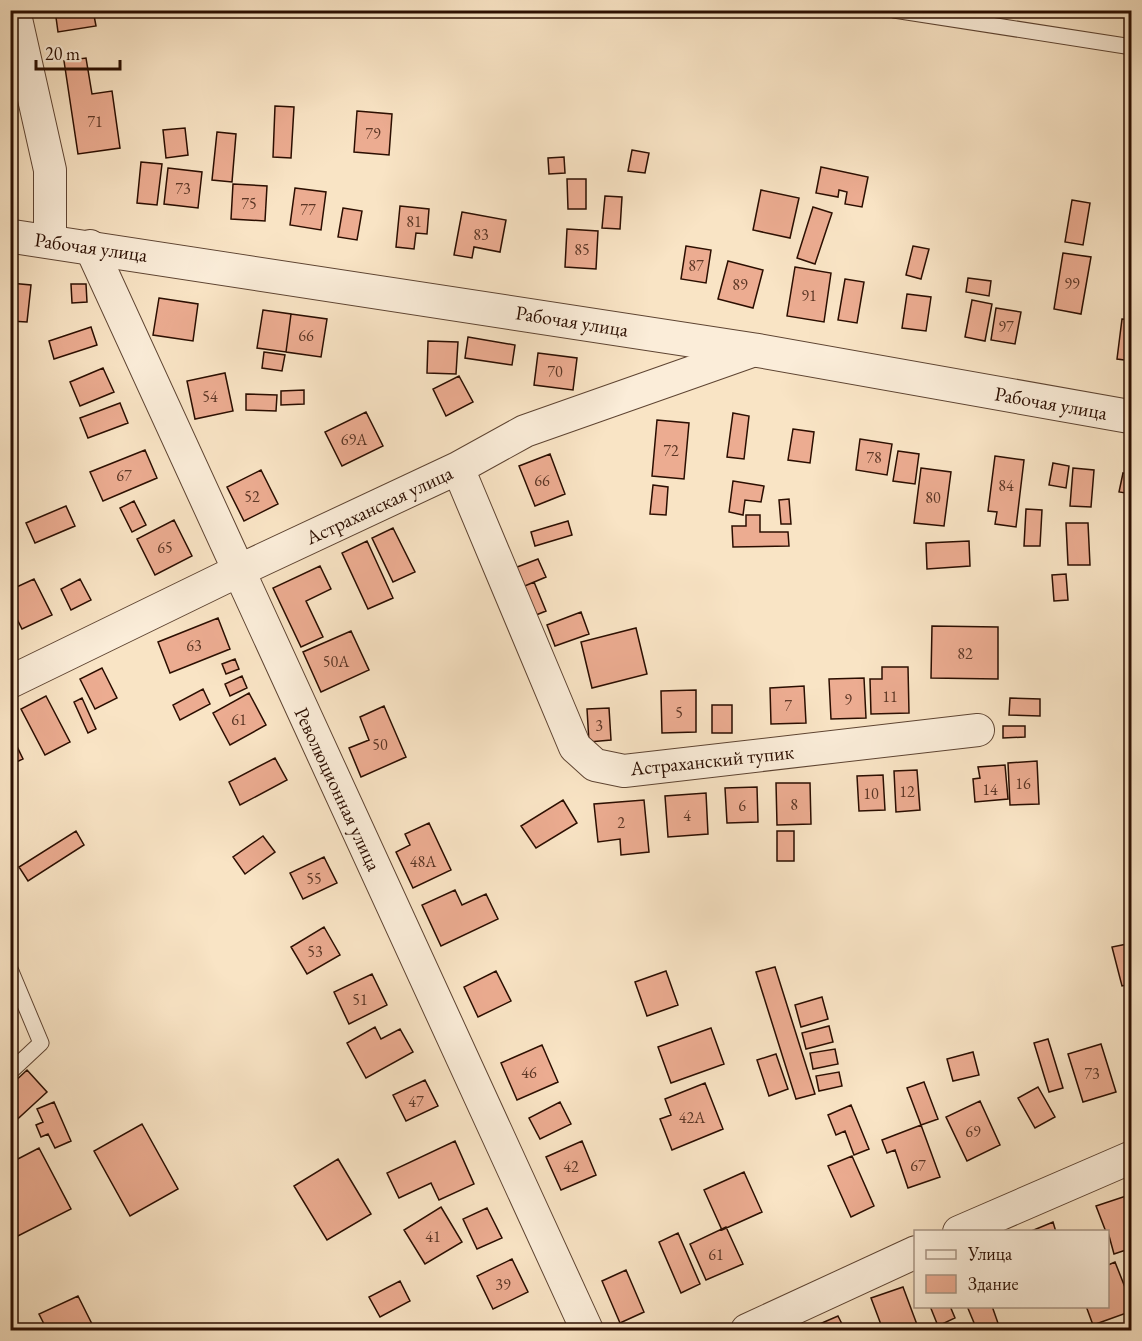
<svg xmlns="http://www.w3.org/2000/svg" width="1142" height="1341" viewBox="0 0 1142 1341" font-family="'EB Garamond',serif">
  <rect width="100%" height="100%" fill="#f9e4c5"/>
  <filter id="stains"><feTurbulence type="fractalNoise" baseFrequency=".00333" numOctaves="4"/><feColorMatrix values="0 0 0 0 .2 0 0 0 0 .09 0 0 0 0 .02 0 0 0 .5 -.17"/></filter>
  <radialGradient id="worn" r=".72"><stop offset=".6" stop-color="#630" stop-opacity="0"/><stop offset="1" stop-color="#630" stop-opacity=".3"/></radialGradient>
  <path fill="#ecac91" stroke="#2b0e01" stroke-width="1.5" d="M55,10H93L96,26L58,32Z
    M115,10H157L158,13L115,17Z
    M86,58L92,94L112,91L120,148L78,154L64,61Z
    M275,106L294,107L291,158L273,157Z
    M357,111L392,114L389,155L354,152Z
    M185,128L188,155L166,158L163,130Z
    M217,132L236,134L232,182L212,180Z
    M632,150L649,153L645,173L628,171Z
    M564,157L565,173L549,174L548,158Z
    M141,162L162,164L157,205L137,203Z
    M821,167L868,177L862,207L845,204L847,192L839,190L838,197L816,193Z
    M168,168L202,172L198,208L164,204Z
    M567,179H586V209H568Z
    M233,184L267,186L265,221L231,219Z
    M295,188L326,192L321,230L290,225Z
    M761,190L799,198L790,238L753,230Z
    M605,196L622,197L620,229L602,228Z
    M1072,200L1090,203L1083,245L1065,242Z
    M400,206L429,209L427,234L416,233L414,249L396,247Z
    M813,207L832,213L815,264L797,258Z
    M343,208L362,211L357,240L338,237Z
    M462,212L506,220L500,252L474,247L472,258L454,255Z
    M567,229L598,231L596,269L565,267Z
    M686,246L711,250L706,283L681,279Z
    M913,246L929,249L921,279L906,275Z
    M1063,253L1091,257L1081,314L1054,309Z
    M728,261L763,270L753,308L718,299Z
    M1131,263H1132V315L1126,314Z
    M795,267L831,273L824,322L787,316Z
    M968,278L991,281L989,296L966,292Z
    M845,279L864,282L857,323L838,320Z
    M10,283L31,285L27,322L10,321Z
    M71,284H86L87,302L72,303Z
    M907,294L931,297L926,331L902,328Z
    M159,298L198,304L193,341L153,335Z
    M972,300L992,304L985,341L965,337Z
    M996,308L1021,312L1015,344L991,340Z
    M263,310L291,314L286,352L257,348Z
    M291,314L327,319L321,357L286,352Z
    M1122,319L1132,320V361L1117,359Z
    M91,327L97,345L54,359L49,341Z
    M468,337L515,345L512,365L465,358Z
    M428,341L458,342L456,374L427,373Z
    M264,352L285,355L282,371L262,368Z
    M538,353L577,358L573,390L534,385Z
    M103,368L114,392L80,406L70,382Z
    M225,373L233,411L195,419L187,381Z
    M459,376L473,402L446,416L433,389Z
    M304,390V404L281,405V391Z
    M246,394L277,395L276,411L246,410Z
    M120,403L128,423L88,438L80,418Z
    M366,412L383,446L342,466L325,432Z
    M733,413L749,416L744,459L727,457Z
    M657,420L689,423L684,479L652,476Z
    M793,429L814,432L810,463L788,460Z
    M860,439L892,444L887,475L856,470Z
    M145,450L157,478L103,501L90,472Z
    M898,451L919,454L915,484L893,481Z
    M550,454L565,494L535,506L519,466Z
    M995,456L1024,460L1016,527L995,524L997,512L988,511Z
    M1053,463L1069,466L1066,488L1049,485Z
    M921,468L951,472L944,526L914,523Z
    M1073,468L1094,470L1091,507L1070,506Z
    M261,470L278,504L244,521L227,487Z
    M1123,473L1132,475V494L1119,492Z
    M733,481L764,486L761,502L745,500L743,515L729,512Z
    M653,485L668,487L666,515L650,514Z
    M789,499L791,524H781L779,500Z
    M134,501L146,525L132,532L120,508Z
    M66,506L75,526L35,543L26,523Z
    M1026,509L1042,510L1040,546H1024Z
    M746,515H760V532H788L789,546L733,547L732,526H746Z
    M174,520L192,556L155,575L137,539Z
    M568,521L572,535L535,546L531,532Z
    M1066,523H1088L1090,565H1068Z
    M393,528L415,572L393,582L372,538Z
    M367,541L393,598L368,609L342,553Z
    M969,541L970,566L927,569L926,543Z
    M538,559L546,577L520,588L512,569Z
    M320,566L331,589L306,601L323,637L301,647L273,588Z
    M1066,574L1068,600L1054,601L1052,575Z
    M34,579L52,615L22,629L10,605V590Z
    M80,579L91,600L71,610L61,589Z
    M534,582L546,611L531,617L520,588Z
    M581,612L589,634L555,646L547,625Z
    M218,618L230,649L170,673L158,642Z
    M932,626L998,627V679L931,678Z
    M636,628L647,674L592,688L581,642Z
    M351,631L369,670L321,692L303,652Z
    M235,659L239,669L226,674L222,664Z
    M882,667H908L909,713L871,714L870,679H882Z
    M102,668L117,698L95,709L80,679Z
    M242,676L247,688L230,696L225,684Z
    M864,678L866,718L831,719L829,679Z
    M804,686L806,723L771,724L770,688Z
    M203,689L210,704L180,720L173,705Z
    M696,690V732L662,733L661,691Z
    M249,693L266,725L230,745L213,713Z
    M46,696L70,742L45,755L21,709Z
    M82,698L96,729L88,733L74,702Z
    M1010,698L1040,699V716L1009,715Z
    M712,705H732V733H712Z
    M384,706L406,757L361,777L349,748L369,740L360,717Z
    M609,708L611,740L589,742L587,709Z
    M1003,726H1025V737L1003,738Z
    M10,732L23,759L10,765Z
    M275,758L287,780L240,805L229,782Z
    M1037,761L1039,804L1010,805L1008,763Z
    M1005,765L1008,799L975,802L973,779L980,778L978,767Z
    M917,770L920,810L896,812L894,771Z
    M883,775L885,810L859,811L857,776Z
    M776,783H810L811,824L777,825Z
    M757,787L758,822L727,823L725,788Z
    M706,793L708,834L668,837L665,796Z
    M563,800L577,823L536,848L521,826Z
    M644,800L649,852L621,855L620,839L598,842L594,804Z
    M429,823L451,870L413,888L396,852L410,845L405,834Z
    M76,831L84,845L28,881L19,867Z
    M777,831H794V861H777Z
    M263,836L275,852L245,874L233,857Z
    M324,857L337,883L303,899L290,873Z
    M455,890L462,905L486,894L498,919L441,946L422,905Z
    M324,927L340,955L307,974L291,947Z
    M1132,943V984L1122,986L1112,947Z
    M775,967L815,1094L796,1099L756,972Z
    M496,971L511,1001L478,1017L464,987Z
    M666,971L678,1005L647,1016L635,982Z
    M372,974L387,1005L349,1024L334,992Z
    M822,997L828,1019L801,1027L795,1005Z
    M829,1026L833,1042L806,1049L802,1033Z
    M375,1027L381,1039L400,1029L413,1052L366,1078L347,1043Z
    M711,1028L724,1064L671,1083L658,1047Z
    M1048,1039L1063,1088L1049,1092L1034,1043Z
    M1101,1044L1116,1092L1083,1102L1068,1054Z
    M542,1045L558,1082L517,1100L501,1063Z
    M835,1049L838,1064L813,1069L810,1053Z
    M973,1052L979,1075L953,1081L947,1059Z
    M776,1054L788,1089L769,1096L757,1060Z
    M27,1070L47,1092L10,1126V1086Z
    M839,1072L842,1086L819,1091L816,1076Z
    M425,1080L438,1106L406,1121L393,1095Z
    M924,1082L938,1119L921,1125L907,1088Z
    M705,1083L723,1129L672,1150L660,1119L671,1115L665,1099Z
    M1038,1087L1055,1117L1035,1128L1018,1098Z
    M980,1101L1000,1145L967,1161L946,1117Z
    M54,1102L71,1141L55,1148L48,1134L41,1137L36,1125L43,1122L37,1109Z
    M560,1102L571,1124L540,1139L529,1118Z
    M851,1105L869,1149L854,1155L845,1131L836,1135L828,1115Z
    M142,1124L178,1189L130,1216L94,1151Z
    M921,1125L940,1177L908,1188L895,1150L887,1153L882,1140Z
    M455,1141L474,1184L439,1200L431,1183L399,1198L387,1173Z
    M582,1141L596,1175L561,1190L546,1157Z
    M39,1148L71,1209L10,1240V1163Z
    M852,1156L874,1206L851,1217L828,1166Z
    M338,1159L371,1214L327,1240L294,1186Z
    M744,1172L762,1212L722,1230L704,1190Z
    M1132,1194V1248L1114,1254L1108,1232H1106L1096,1206Z
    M441,1207L462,1242L425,1264L404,1230Z
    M487,1208L502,1238L477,1249L463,1219Z
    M1053,1222L1056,1232H1029Z
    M726,1227L743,1264L706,1280L690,1244Z
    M678,1233L700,1284L681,1293L659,1242Z
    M512,1259L528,1292L493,1309L477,1276Z
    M1115,1262L1132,1305V1311L1093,1325L1086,1306H1108V1265Z
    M626,1270L644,1312L620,1323L602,1281Z
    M400,1281L410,1301L380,1317L369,1297Z
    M903,1287L919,1330H883L871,1298Z
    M78,1296L95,1330H47L39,1314Z
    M930,1306H950L955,1318L938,1326Z
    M967,1306H992L999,1326L988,1330H977Z
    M838,1316L845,1330H809L808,1329Z"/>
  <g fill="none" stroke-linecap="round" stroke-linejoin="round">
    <g stroke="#5e4432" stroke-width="17">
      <path id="service" d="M894,10L1132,47
        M10,969L41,1043L10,1072"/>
    </g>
    <g stroke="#5e4432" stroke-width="34">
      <path id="minor" d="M14,10L50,170V241
        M90,246L587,1330
        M458,468L575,747L595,765L624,771L978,730
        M10,682L238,571L458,468L525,431L755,350
        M959,1232L1132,1157
        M747,1330L916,1252"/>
    </g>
    <g stroke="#5e4432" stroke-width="35">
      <path id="tertiary" d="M10,236L755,350L1132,417"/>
    </g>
    <use href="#service" stroke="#fbedd9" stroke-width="15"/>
    <use href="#minor" stroke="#fbedd9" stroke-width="32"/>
    <use href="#tertiary" stroke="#fbedd9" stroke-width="33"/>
  </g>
  <g text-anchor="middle" stroke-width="4.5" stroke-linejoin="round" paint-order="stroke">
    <g font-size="16" fill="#5b3625">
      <text x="95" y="127">71</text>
      <text x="373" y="139">79</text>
      <text x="183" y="194">73</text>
      <text x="249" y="209">75</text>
      <text x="308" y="215">77</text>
      <text x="414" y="227">81</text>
      <text x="481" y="240">83</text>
      <text x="582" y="255">85</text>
      <text x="696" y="271">87</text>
      <text x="1072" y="289">99</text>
      <text x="740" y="290">89</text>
      <text x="809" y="301">91</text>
      <text x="1006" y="332">97</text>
      <text x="306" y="341">66</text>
      <text x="555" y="377">70</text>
      <text x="210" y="402">54</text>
      <text x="354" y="445">69А</text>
      <text x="671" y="456">72</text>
      <text x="874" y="463">78</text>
      <text x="124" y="481">67</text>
      <text x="542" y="486">66</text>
      <text x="1006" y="491">84</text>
      <text x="252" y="502">52</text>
      <text x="933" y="503">80</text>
      <text x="165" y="553">65</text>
      <text x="194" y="651">63</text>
      <text x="965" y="659">82</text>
      <text x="336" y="667">50А</text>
      <text x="890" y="702">11</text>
      <text x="848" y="705">9</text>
      <text x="788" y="711">7</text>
      <text x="679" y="718">5</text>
      <text x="239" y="725">61</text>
      <text x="599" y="731">3</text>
      <text x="380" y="750">50</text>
      <text x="1023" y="789">16</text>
      <text x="990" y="795">14</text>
      <text x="907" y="797">12</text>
      <text x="871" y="799">10</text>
      <text x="794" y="810">8</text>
      <text x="742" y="811">6</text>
      <text x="687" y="821">4</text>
      <text x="621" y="828">2</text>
      <text x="423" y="867">48А</text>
      <text x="314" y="884">55</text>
      <text x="315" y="957">53</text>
      <text x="360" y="1005">51</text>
      <text x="529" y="1078">46</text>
      <text x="1092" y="1079">73</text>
      <text x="416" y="1107">47</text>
      <text x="692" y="1123">42А</text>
      <text x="973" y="1137">69</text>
      <text x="918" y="1171">67</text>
      <text x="571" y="1172">42</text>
      <text x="433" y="1242">41</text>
      <text x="716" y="1260">61</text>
      <text x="503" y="1290">39</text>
    </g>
    <g font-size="20" fill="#2b0e01" stroke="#fbedd9">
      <text transform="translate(91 247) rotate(8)" y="7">Рабочая улица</text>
      <text transform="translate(572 321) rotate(9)" y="7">Рабочая улица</text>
      <text transform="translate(1051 403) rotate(10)" y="7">Рабочая улица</text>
      <text transform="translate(379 505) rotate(-25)" y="7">Астраханская улица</text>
      <text transform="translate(712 760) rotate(-6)" y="7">Астраханский тупик</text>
      <text transform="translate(338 789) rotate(65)" y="7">Революционная улица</text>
    </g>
  </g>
  <rect width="1142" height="1341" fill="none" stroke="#f9e4c5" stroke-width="36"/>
  <rect x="12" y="12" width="1118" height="1317" fill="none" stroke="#2b0e01" stroke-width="3"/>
  <rect x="18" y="18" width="1106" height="1305" fill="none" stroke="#2b0e01" stroke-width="1.5"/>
  <rect x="914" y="1230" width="195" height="78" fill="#fbedd9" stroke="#a89483" stroke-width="1.5"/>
  <rect x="926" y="1250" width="30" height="9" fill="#fbedd9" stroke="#a89483" stroke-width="1.5"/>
  <text x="968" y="1260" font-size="18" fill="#2b0e01">Улица</text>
  <rect x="926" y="1275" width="30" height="18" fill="#ecac91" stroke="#a89483" stroke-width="1.5"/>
  <text x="968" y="1290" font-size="18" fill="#2b0e01">Здание</text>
  <path d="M36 60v9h84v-9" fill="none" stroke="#2b0e01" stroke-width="3"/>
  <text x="45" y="60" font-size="18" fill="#2b0e01" stroke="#fbedd9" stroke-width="4.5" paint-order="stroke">20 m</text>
  <rect width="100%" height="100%" filter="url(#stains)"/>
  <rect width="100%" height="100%" fill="url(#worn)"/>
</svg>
